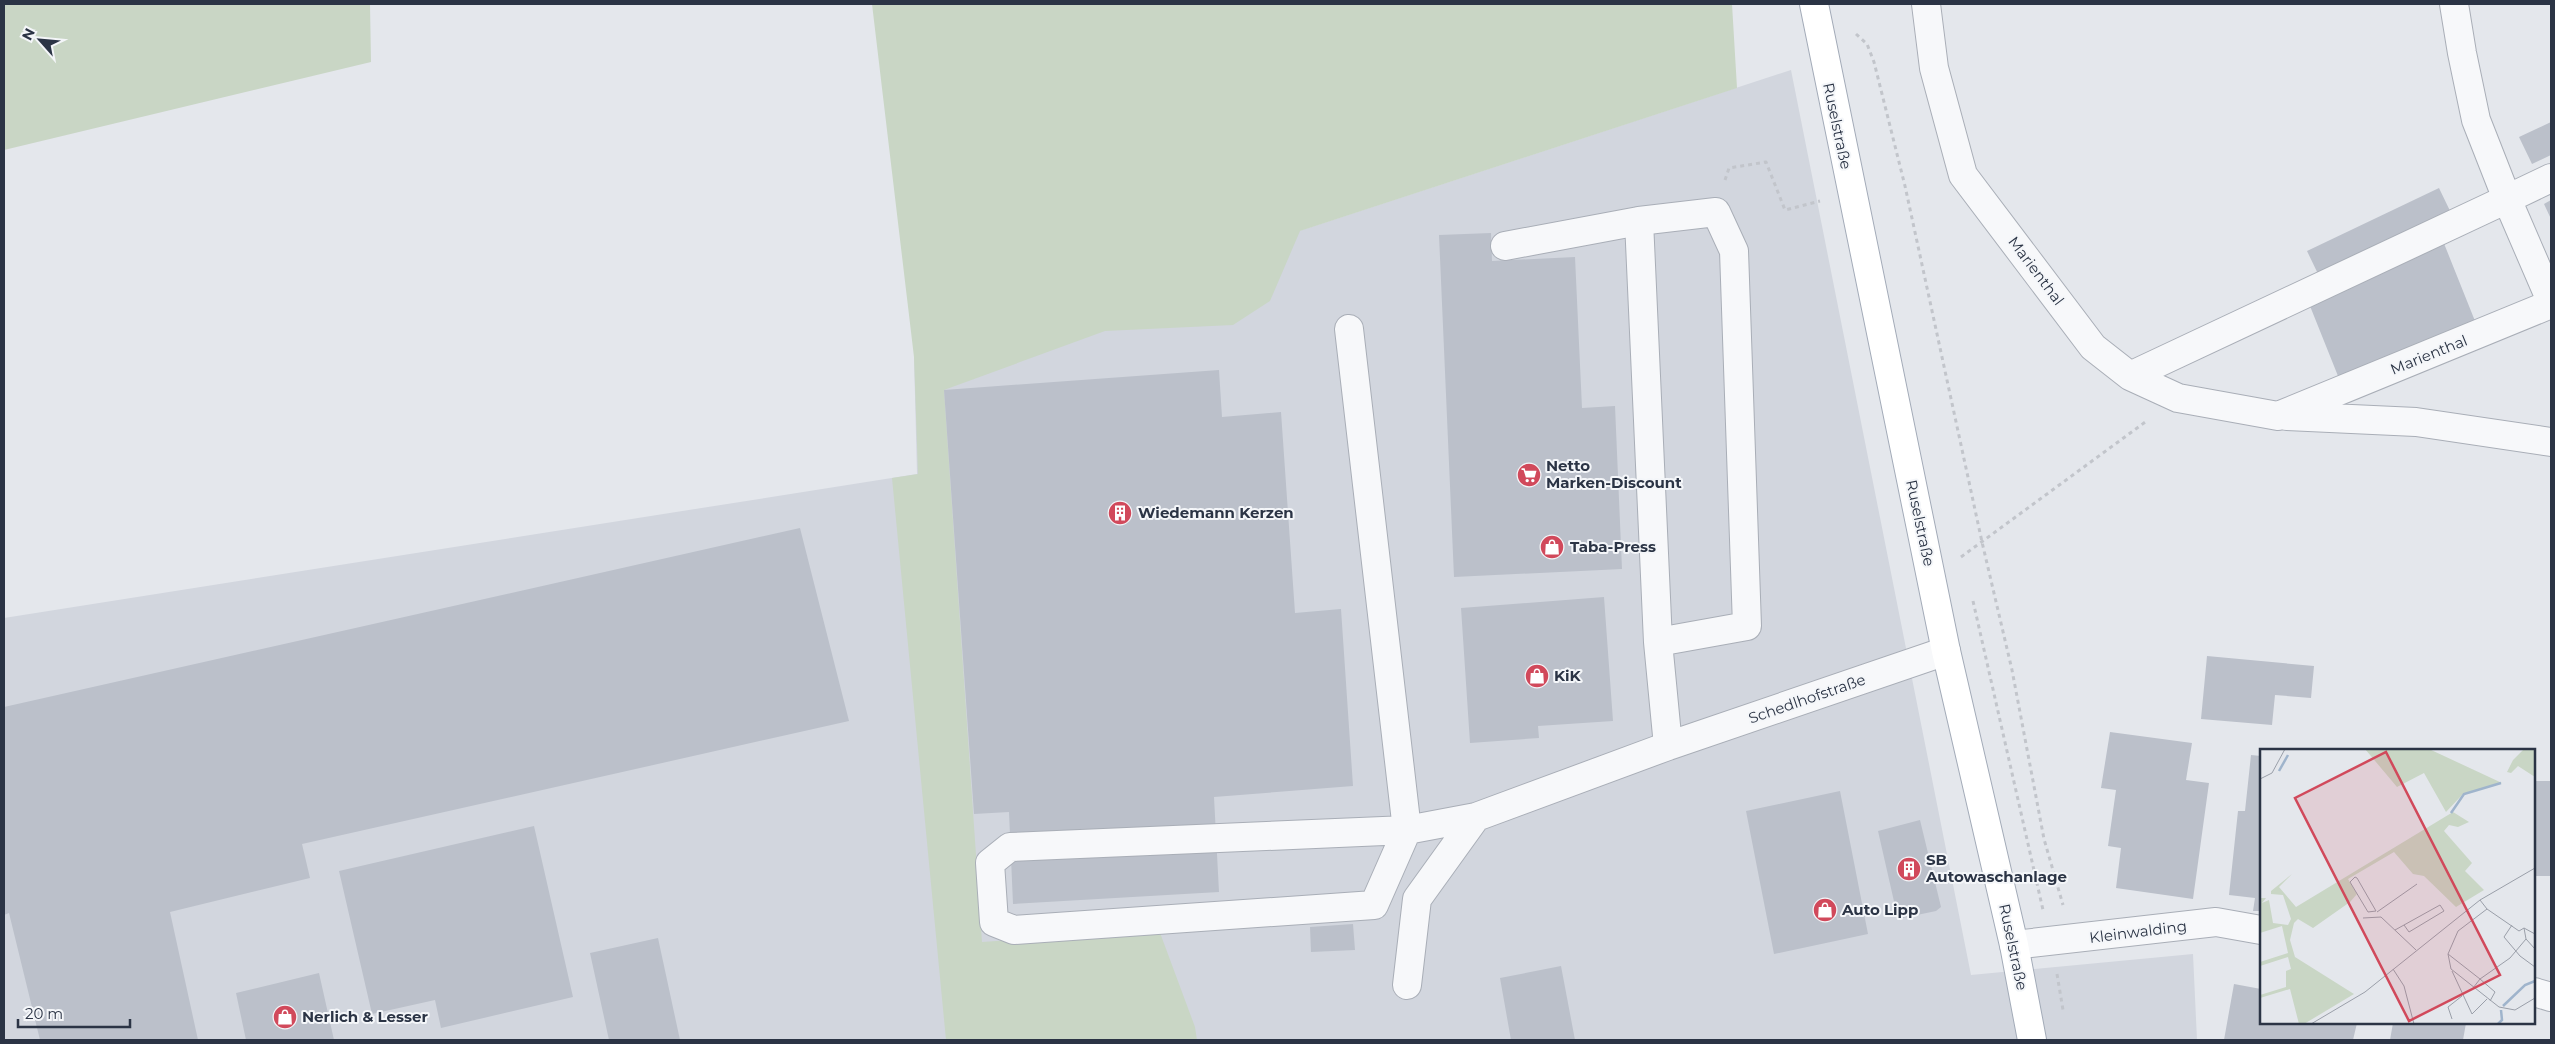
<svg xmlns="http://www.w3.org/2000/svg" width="2555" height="1044" viewBox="0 0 2555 1044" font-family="Montserrat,sans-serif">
  <rect width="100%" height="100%" fill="#e4e7ec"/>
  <path fill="#d2d6de" d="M1791,70L1971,975L2193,954L2197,1040H4V618L917,474L914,357Z"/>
  <path fill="#c9d6c5" d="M4,4H370L371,62L4,150Z
    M872,4H1732L1737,88L1300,231L1270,301L1233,325L1105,331L944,390L982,942L1159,930L1195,1027L1197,1040H946L892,478L918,474L914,357Z"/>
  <path fill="#bbc0ca" d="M2551,122V155L2532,164L2519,137Z
    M2439,188L2452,215L2320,278L2307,251Z
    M2551,200V219L2544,204Z
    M1491,233L1492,261L1575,257L1582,408L1615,406L1622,569L1454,577L1439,235Z
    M2443,241L2475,321L2338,376L2306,296Z
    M1219,370L1222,417L1281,412L1295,613L1341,609L1353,786L1214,797L1219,892L1013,904L1009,812L974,814L944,390Z
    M800,528L849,721L302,844L310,878L170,912L198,1040H40L9,913L4,915V707Z
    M1604,597L1613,721L1538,726L1539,738L1470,743L1461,608Z
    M2207,656L2314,666L2311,698L2275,695L2272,725L2201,719Z
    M2110,732L2192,743L2186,780L2209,783L2193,899L2116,888L2121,848L2108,846L2116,790L2101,788Z
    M2251,755L2261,756V911H2253L2255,898L2229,895L2238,811H2245Z
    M2534,781H2551V876H2534Z
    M1840,791L1868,934L1774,954L1746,811Z
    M1920,820L1941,907L1936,911L1898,919L1878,831Z
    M534,826L573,997L441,1028L435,1000L372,1014L339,871Z
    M1353,924L1355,950L1311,952L1310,927Z
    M658,938L680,1040H609L590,953Z
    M1561,966L1575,1040H1511L1500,978Z
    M319,973L334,1040H246L236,993Z
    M2234,984L2261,989V1023H2357L2353,1040H2224Z
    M2393,1023H2466L2463,1040H2390Z"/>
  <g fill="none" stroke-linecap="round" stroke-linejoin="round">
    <g stroke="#a9aeb7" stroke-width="30">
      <path id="minor" d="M1926,4L1934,68L1963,175L2093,347L2130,376L2178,398L2278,416L2551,304
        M2454,4L2462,53L2476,120L2507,199L2551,178
        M1505,246L1639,221
        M1349,329L1407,830L1476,817
        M2130,376L2507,199L2551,301
        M2287,416L2416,422L2551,442
        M1658,642L1639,221L1716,212L1734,251L1747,626L1658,642L1668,746
        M1407,830L1374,905L1014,930L994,922L990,863L1010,847Z
        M2014,945L2216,922L2261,930
        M1407,985L1417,899L1476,817L1668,746L1946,651
        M2534,992L2551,997"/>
    </g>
    <g stroke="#a3abb8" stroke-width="30">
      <path id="major" d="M1814,4L1946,651L2014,945L2032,1040"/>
    </g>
    <path stroke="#c2c5cb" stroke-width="3" stroke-dasharray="4 4" stroke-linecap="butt" d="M1856,34L1867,44L1874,62L1905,186L1982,542L2012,670L2044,839L2063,905
      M1725,180L1729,168L1766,162L1785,210L1820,201
      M1961,557L2148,420
      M1973,601L2043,910
      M2057,974L2063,1010"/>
    <use href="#minor" stroke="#f7f8fa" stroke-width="28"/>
    <use href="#major" stroke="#fff" stroke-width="28"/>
  </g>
  <defs>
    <g id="supermarket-disc" transform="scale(1.25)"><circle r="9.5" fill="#d1495b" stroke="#f4f6f9"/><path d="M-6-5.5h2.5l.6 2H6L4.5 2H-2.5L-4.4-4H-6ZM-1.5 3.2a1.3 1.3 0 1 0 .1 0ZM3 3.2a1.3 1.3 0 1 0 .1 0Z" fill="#fff"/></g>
    <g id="building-disc" transform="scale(1.25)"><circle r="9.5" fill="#d1495b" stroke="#f4f6f9"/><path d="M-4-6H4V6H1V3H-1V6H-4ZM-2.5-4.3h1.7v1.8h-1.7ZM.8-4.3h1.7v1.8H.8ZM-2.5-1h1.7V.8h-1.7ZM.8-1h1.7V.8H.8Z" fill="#fff"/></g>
    <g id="shop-disc" transform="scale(1.25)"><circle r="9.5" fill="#d1495b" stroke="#f4f6f9"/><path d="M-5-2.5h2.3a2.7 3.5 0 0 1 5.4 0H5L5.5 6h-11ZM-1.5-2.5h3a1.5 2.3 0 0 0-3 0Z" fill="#fff"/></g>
  </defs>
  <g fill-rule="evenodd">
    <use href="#supermarket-disc" x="1529" y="475"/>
    <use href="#building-disc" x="1120" y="513"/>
    <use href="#shop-disc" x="1552" y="547"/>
    <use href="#shop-disc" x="1537" y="676"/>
    <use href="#building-disc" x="1909" y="869"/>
    <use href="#shop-disc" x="1825" y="910"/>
    <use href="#shop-disc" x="285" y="1017"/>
  </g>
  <g text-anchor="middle" stroke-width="4" stroke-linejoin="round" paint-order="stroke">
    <g font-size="15" fill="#2b3445" stroke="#f4f6f9">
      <text transform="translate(1837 126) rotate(78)" y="5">Ruselstraße</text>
      <text transform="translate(2036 271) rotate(53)" y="5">Marienthal</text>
      <text transform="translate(2429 355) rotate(-22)" y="5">Marienthal</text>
      <text transform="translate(1920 523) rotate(78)" y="5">Ruselstraße</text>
      <text transform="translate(1807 699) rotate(-19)" y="5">Schedlhofstraße</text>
      <text transform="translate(2138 932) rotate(-7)" y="5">Kleinwalding</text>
      <text transform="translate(2013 947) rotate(78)" y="5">Ruselstraße</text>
    </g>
    <g font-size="15" font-weight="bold" fill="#2b3445" stroke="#f4f6f9" text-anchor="start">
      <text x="1546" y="471">Netto<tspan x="1546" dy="17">Marken-Discount</tspan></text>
      <text x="1138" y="518">Wiedemann Kerzen</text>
      <text x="1570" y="552">Taba-Press</text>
      <text x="1554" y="681">KiK</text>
      <text x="1926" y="865">SB<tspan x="1926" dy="17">Autowaschanlage</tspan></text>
      <text x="1842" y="915">Auto Lipp</text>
      <text x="302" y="1022">Nerlich &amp; Lesser</text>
    </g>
  </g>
  <g transform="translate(2260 749)">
    <rect width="275" height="275" fill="#e4e7ec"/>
    <path d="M105,0H169L242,34L203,45L186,63L164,24L137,38ZM264,0H275V28L258,17L251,24L247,23L253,11ZM193,63L209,73L198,78L189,76L184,82L212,114L205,122L224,141L196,158L164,127L153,125L134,103L88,130L97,145L90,153L53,179L38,170L34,174L30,191L35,208L94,245L44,275H39L30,240L0,249V246L26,238V222L31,220L28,208L0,217V213L28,204L22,177L0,184V149H6L2,154L9,151L13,174L28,176L31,170L23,146L11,145V142L32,125L19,138L36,158Z" fill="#c9d6c5"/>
    <path fill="none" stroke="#9fb4cc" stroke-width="2.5" d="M19,22L28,6M191,64L204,45L241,34M243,257L265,236L275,232M238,275L242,271L241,261"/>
    <path fill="none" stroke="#9a9fa9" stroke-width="1" d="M0,30L12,24L25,0M95,128L97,129L116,162L108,163L90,133ZM220,151L227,160L259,182L264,179L275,185M227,160L198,182L188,205L191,220L239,258L255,261L275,249M117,163L157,135M103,169L121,168L156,201M252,176L244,188L260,207L275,218M264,179L266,190L275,200M135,181L144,176L149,183L184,162L180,156L144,176M188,205L220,230L213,239M133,220L144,237L154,275M192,222L212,265L227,250M230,252L235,243L220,230L250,209L266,190M192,270L188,258L202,247M51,275L105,243L220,151L275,119"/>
    <path fill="#d1495b" fill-opacity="0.15" stroke="#d1495b" stroke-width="2.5" d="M126,3L240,226L149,272L35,49Z"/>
    <rect width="275" height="275" fill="none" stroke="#2b3445" stroke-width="2.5"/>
  </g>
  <rect width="2555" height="1044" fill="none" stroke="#2b3445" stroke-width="10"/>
  <g transform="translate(40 40) rotate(297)" stroke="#f4f6f9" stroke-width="4" paint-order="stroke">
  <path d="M0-4L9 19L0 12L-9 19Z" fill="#2b3445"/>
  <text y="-8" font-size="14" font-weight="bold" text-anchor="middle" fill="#2b3445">N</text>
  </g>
  <path d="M18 1019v8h112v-8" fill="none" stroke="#2b3445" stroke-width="2.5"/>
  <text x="25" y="1019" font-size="15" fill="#2b3445" stroke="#f4f6f9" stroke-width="4" paint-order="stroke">20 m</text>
</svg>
